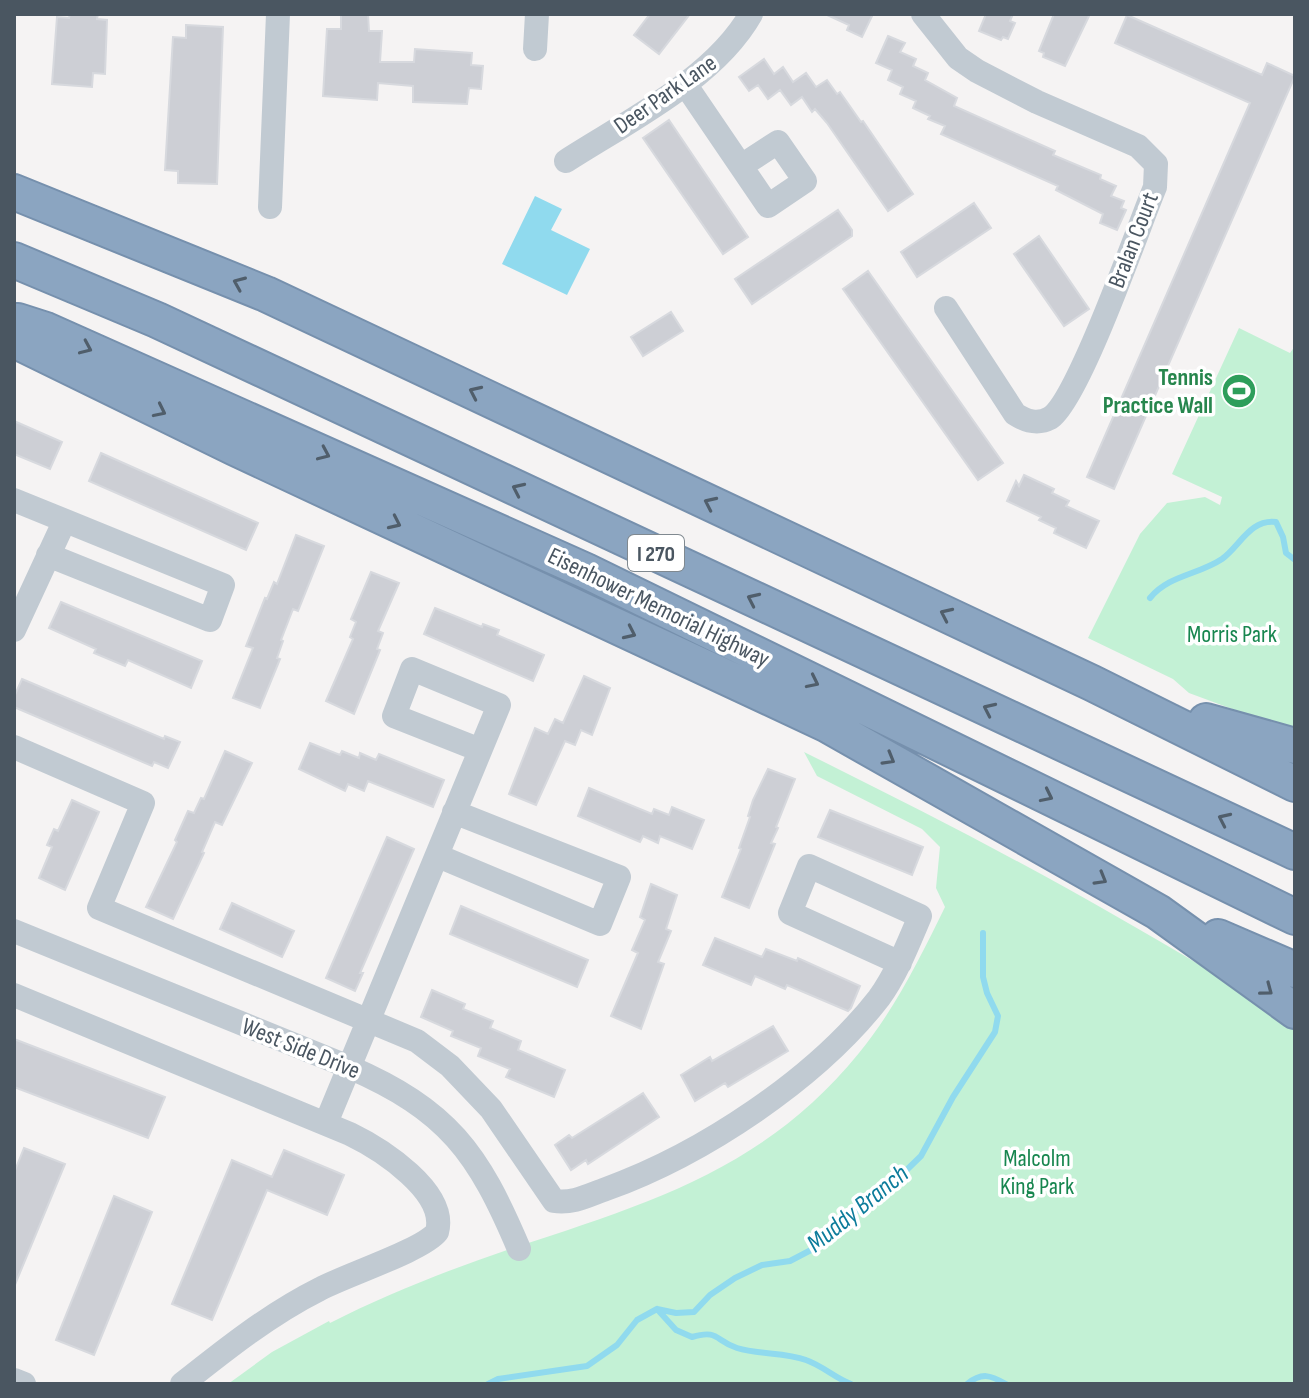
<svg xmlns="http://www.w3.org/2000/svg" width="1309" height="1398" viewBox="0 0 1309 1398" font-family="'Sofia Sans Condensed',sans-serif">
  <rect width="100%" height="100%" fill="#f5f3f3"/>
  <path fill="#c3f1d5" d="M1239,328L1290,353L1295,346V729L1270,723L1189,693L1173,679L1088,638L1140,534L1167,503L1205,497L1220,505L1222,497L1172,474Z
    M804,752C911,805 1017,859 1121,919C1182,954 1241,987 1295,1031V1384H228L272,1352L329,1321L330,1323C389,1293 453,1268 516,1247C650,1203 766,1168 859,1053C895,1009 920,958 945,907L936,888L940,847L922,829L817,776Z"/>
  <path fill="#90daee" d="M535,196L562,209L551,230L590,249L567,295L502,264Z"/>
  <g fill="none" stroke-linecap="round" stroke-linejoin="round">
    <path stroke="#90daee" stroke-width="6" d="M1150,598C1169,575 1198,575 1222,559C1240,546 1250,519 1276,522L1283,537L1286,553L1295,560
      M657,1309L676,1330L692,1337C719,1329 715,1341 737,1348C760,1355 785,1352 806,1360C823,1366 835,1378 851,1384
      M488,1384L498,1379L587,1366L617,1345L637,1320L657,1309L676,1313L694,1312L710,1295L735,1278L762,1265L790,1261L811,1250L841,1222L884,1192L921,1156L953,1097L995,1032L998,1016L987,993L983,977V933
      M967,1384C982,1372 990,1375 1006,1384"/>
  </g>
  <path fill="#cdcfd5" stroke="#d7d9de" stroke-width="2" d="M70,14H98L97,19L107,20L105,74L93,73L92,87L52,84L57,17L69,18Z
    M341,14H368L369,31H382L380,62H414L415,49L472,53L471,65L483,66L481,89L469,88L467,104L413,102V86L378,83L377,100L323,96L327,29H341Z
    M650,14H690L659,54L634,35Z
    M825,14H873L862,37L847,30L849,25Z
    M986,14H1013L1010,21L1015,23L1008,39L1003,37L1001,40L979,31Z
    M1054,14H1090L1065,66L1043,57L1044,53L1039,51Z
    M1127,15L1262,75L1267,63L1295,76L1114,489L1087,477L1250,103L1115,43Z
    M186,25L223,27L217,184L178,183V171L165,170L173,37L186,38Z
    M888,36L905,43L900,52L916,59L913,66L928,73L925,80L957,98L954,106L1055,151L1053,155L1101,175L1100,179L1116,186L1111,196L1124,201L1121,208L1126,210L1117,230L1100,223L1103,214L1056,190L1058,186L941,134L945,126L928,119L930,116L913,108L916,101L900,94L903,87L888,80L892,70L876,63Z
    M764,59L774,74L783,67L793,82L806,73L816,87L827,80L837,94L840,92L861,122L863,121L913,194L888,211L827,123L815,109L812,112L802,97L791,105L780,90L768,99L758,85L749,91L739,77Z
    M669,120L748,237L723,254L643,138Z
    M974,203L991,228L917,277L901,252Z
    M838,210L852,230V236L752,304L735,279Z
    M1039,236L1089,309L1064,326L1014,254Z
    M868,271L1003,463L978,480L843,289Z
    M671,312L683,331L643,356L631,337Z
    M14,421L62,442L50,469L14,454Z
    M101,453L258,523L246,550L89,481Z
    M1024,475L1054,489L1052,493L1069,501L1066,506L1099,521L1086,548L1054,533L1056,528L1039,520L1041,517L1007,501L1016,481L1019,486Z
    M296,535L324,546L298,611L293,609L281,640L283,641L277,658L280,659L260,708L233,698L253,648L246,646L265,598L267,599L274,582L277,584Z
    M371,572L399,583L378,631L383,633L377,649L380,650L354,714L326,701L353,639L350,637L356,622L351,619Z
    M61,602L202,661L191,688L128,660L125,666L94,653L96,649L49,628Z
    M435,608L482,627L483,624L499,630L497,635L544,655L533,681L424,634Z
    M584,676L610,688L592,735L581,730L575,745L565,741L536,805L509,794L535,728L548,734L555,719L563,723Z
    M22,679L164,739L165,736L180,742L168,768L154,762L152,766L14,707V697Z
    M310,743L340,755L342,751L359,758L360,753L376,760L379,754L444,780L433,807L368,781L364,791L348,784L345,791L299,769Z
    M225,751L252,763L222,825L215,822L202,852L204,853L173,919L146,907L177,842L175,840L188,811L194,813L201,798L204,799Z
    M768,769L795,779L776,827L778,828L771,843L775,844L749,908L722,897L741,849L739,848L750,817L748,816L753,800Z
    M589,788L652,814L654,809L669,815L672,807L704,820L692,849L660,836L658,843L643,836L640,842L578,816Z
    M72,800L99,812L65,890L39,878L52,847L47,845L54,829L58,831Z
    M830,810L923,847L912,875L818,837Z
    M387,837L414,849L360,973H363L355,991L326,978Z
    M651,884L677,895L666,929L671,931L658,962L664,964L641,1029L611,1016L638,953L632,950L645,920L640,917Z
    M232,903L294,931L282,957L220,929Z
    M461,906L588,960L577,987L450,934Z
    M715,938L762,957L766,949L797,961L798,958L860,986L851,1008L848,1011L787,985L785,989L755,976L751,985L703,965Z
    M432,990L465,1004L463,1009L493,1021L490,1028L521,1041L518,1050L565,1070L554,1097L506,1077L510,1069L478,1056L481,1048L451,1036L453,1031L421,1017Z
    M773,1026L788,1051L728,1087L725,1083L695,1101L681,1075L710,1057L712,1061Z
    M14,1039L165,1097L148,1138L14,1087Z
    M643,1093L659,1117L588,1164L586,1160L571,1170L555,1145L569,1135L572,1138Z
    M24,1148L65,1164L14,1287V1173Z
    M284,1150L344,1175L327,1215L267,1190L212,1320L172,1304L232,1160L272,1177Z
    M114,1196L152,1212L94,1355L56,1340Z"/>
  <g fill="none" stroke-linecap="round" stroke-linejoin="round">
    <g stroke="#7690ad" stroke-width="38">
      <path id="highway" d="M14,192L266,294L1092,683L1295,784
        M14,260L157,320L1295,852
        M18,321L46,330L586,571L1295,917
        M14,340L235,448L826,724L1158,912L1295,1011
        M1206,721L1295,746
        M1218,937L1295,970"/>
    </g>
    <path stroke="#c1cad2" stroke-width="24" d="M923,14L958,58L977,71L1037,102L1138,146L1156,164L1155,187C1138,228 1078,401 1050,418C1037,425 1026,421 1015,414L946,308
      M535,49L537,14
      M685,84L768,206L805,181L778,142L741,166
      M566,161C628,121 714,79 751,14
      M270,207L278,14
      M14,500L223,585L210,620L48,555
      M14,630L64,522
      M14,747L143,803L99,908L417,1041L450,1066L491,1109L554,1201C573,1204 589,1195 606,1189C703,1154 816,1079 879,998C897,973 908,944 920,916L809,866L790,913L900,963
      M438,856L600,924L619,877L454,812
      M14,931L349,1067C448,1110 478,1152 519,1249
      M14,995L350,1134C381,1149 448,1192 437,1232C423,1250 346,1275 320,1289C270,1314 226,1349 182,1384
      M326,1123L499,705L412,669L394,716L480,750
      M14,1380L24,1384"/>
    <use href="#highway" stroke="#8ba5c1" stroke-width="34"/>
  </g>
  <defs><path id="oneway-chevron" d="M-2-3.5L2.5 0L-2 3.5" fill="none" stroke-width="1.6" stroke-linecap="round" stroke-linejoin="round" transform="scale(2)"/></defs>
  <g stroke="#505e6b">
    <use href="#oneway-chevron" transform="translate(239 283) rotate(-157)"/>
    <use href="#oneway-chevron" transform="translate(86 348) rotate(24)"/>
    <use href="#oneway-chevron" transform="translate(475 392) rotate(-155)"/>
    <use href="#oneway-chevron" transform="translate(160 411) rotate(26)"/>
    <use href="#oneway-chevron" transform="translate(324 454) rotate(24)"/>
    <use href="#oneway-chevron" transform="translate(518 489) rotate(-155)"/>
    <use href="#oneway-chevron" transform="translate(710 503) rotate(-155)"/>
    <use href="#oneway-chevron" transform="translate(395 523) rotate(25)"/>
    <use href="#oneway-chevron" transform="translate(753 599) rotate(-155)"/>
    <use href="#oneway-chevron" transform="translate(946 614) rotate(-155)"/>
    <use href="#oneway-chevron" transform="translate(630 633) rotate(25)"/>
    <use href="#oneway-chevron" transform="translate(813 682) rotate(26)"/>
    <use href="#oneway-chevron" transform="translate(989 709) rotate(-155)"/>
    <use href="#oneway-chevron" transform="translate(889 759) rotate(30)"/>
    <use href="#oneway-chevron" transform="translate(1047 796) rotate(26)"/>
    <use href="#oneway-chevron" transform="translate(1224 819) rotate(-155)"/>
    <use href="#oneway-chevron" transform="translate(1101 879) rotate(30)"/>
    <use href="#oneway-chevron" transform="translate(1267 990) rotate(37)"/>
  </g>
  <defs>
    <g id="stadium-disc" transform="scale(1.8)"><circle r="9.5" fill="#2e9e5b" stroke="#fff"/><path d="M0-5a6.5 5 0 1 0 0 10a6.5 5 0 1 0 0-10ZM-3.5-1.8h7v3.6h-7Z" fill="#fff"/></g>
  </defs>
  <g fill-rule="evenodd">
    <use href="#stadium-disc" x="1239" y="391"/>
  </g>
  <g text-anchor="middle" stroke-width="7" stroke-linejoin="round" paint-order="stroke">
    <rect fill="#fff" stroke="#808990" stroke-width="2" x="628" y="535" width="56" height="36" rx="6"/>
    <g font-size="22" font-weight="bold" fill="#4a5661">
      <text x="656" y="561">I 270</text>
    </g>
    <g font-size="24" fill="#4a5661" stroke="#fff">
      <text transform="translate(665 94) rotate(-35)" y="8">Deer Park Lane</text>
      <text transform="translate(1133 240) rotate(-69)" y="8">Bralan Court</text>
      <text transform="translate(659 607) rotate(26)" y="8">Eisenhower Memorial Highway</text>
      <text transform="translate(301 1048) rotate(22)" y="8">West Side Drive</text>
    </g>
    <g font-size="24" font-weight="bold" fill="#27864d" stroke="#fff" text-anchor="end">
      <text x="1213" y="385">Tennis<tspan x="1213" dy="28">Practice Wall</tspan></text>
    </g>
    <g font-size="24" fill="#17864f" stroke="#fff">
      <text x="1232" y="642">Morris Park</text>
      <text x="1037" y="1166">Malcolm<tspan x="1037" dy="28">King Park</tspan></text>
    </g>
    <g font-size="26" font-style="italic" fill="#0c7c9b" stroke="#fff">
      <text transform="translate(857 1208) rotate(-39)" y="9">Muddy Branch</text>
    </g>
  </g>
  <rect width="1309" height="1398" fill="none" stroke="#4a5661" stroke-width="32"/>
</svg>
